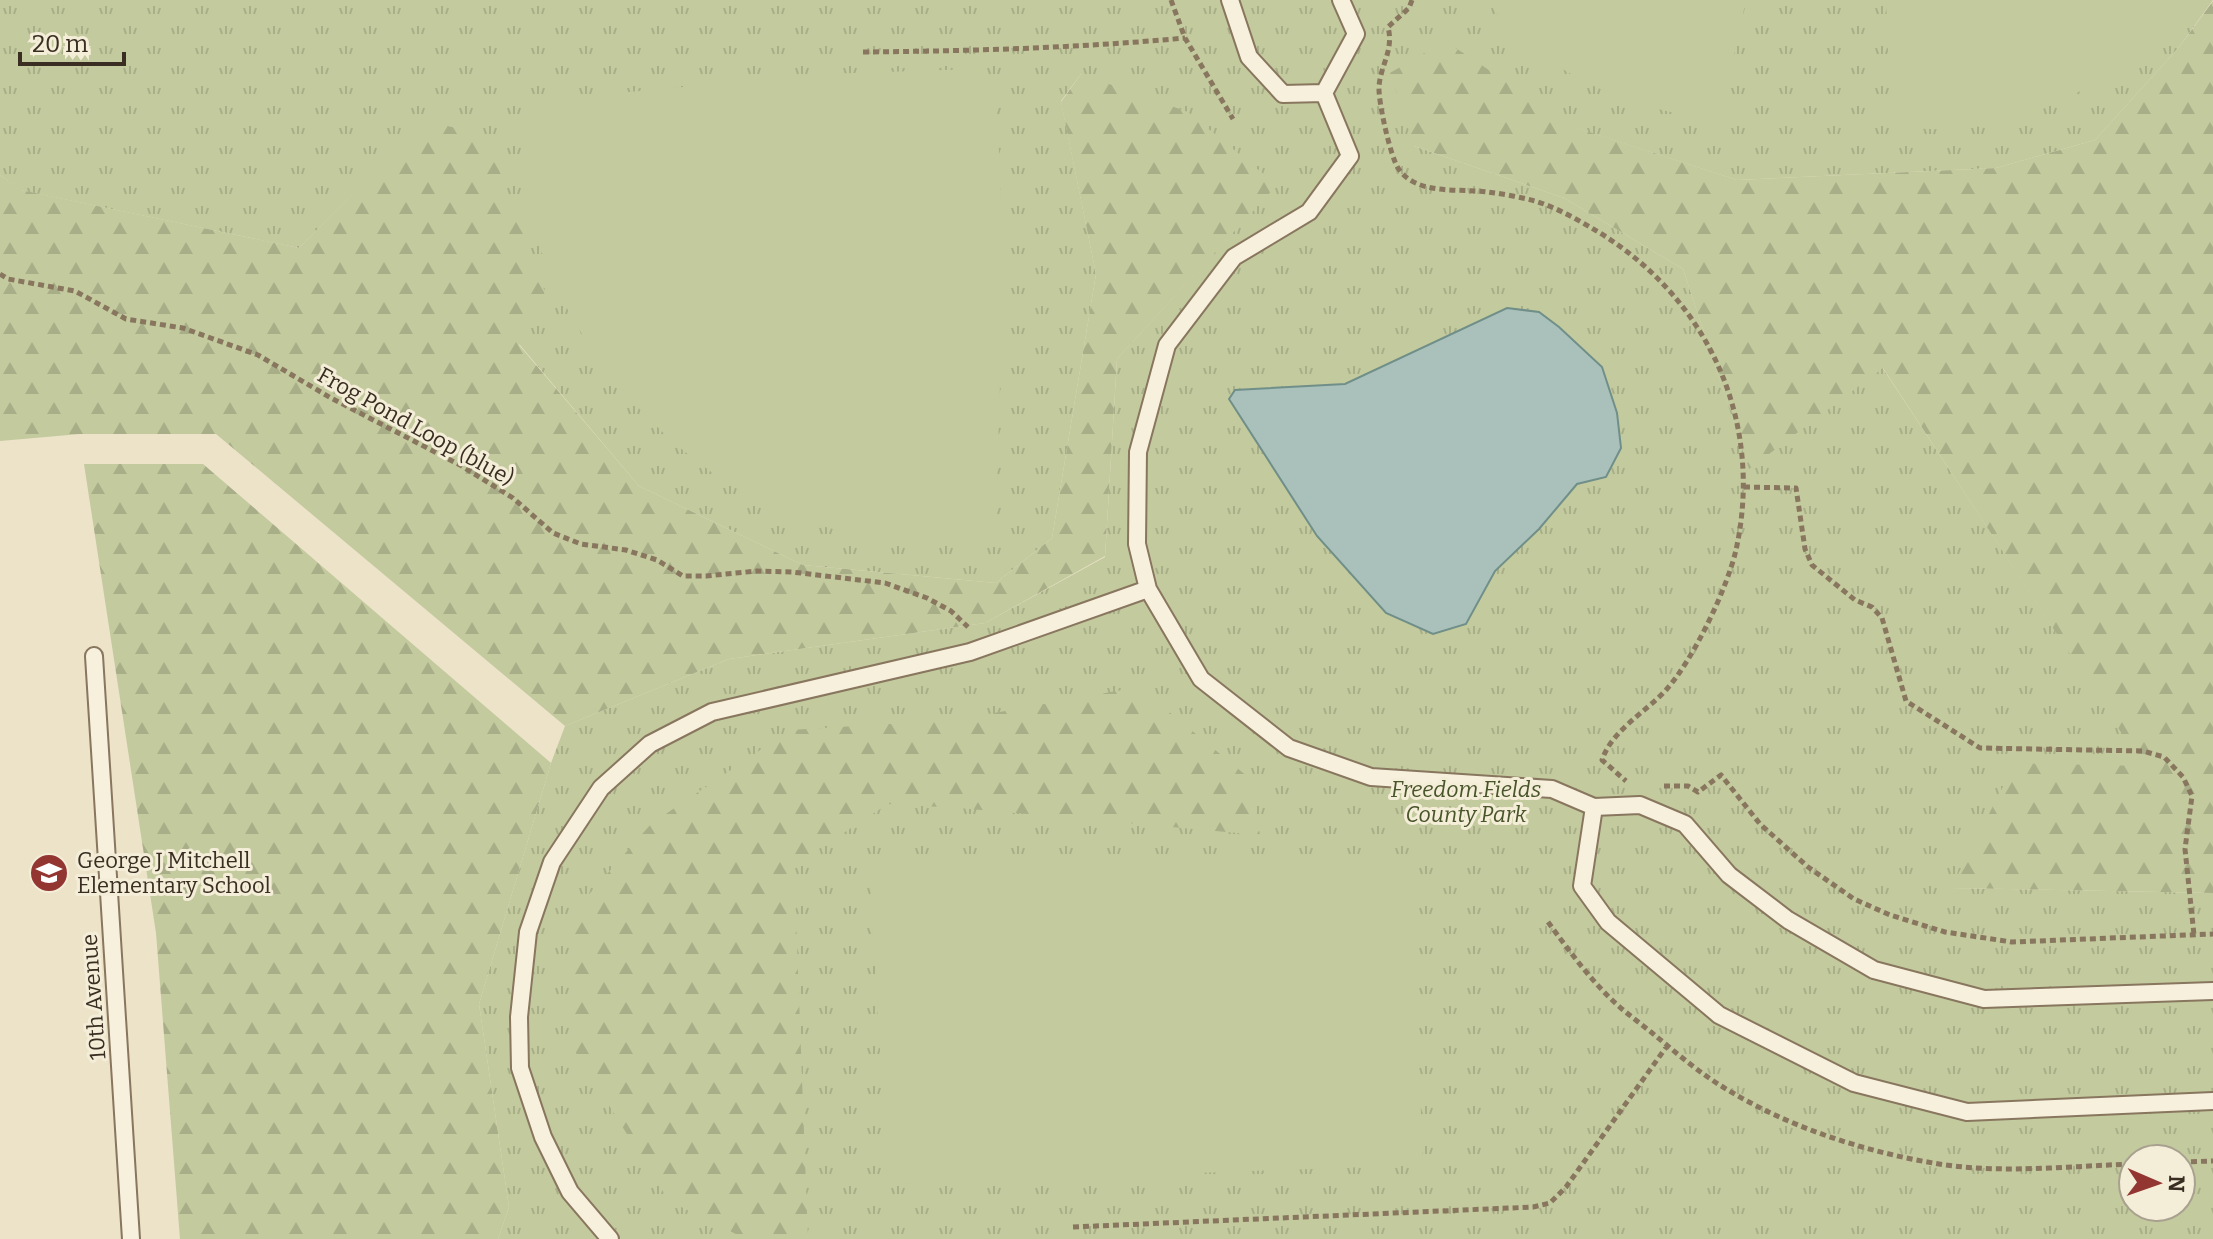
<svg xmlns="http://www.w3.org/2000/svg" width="2213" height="1239" viewBox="0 0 2213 1239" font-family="Bitter,serif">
  <defs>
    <pattern id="grass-tufts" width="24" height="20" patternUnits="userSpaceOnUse" patternTransform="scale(2)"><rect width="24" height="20" fill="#c3ca9d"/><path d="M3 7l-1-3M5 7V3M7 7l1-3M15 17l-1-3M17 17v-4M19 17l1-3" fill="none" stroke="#a8ae87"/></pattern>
    <pattern id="forest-firs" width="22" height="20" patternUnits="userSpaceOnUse" patternTransform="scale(2)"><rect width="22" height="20" fill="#c3ca9d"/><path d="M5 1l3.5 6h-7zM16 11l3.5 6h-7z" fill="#a8ae87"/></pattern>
  </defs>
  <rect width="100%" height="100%" fill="#ece3c9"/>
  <path fill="url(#grass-tufts)" fill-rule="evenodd" d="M0,0H2213L2179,47L2095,140L1996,168L1737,180L1576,128L1445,42L1414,146L1564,198L1683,269L1749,468L1882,367L2144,766L1951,888L2213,893V1239H498L509,1207L479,1004L551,763L565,726L729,659L985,623L1105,557L1117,359L1276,185L1081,74L1061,101L1096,274L1052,538L996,583L803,565L639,486L519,344L426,122L299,248L20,190L0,175ZM2133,1159H2181V1207H2133Z"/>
  <path fill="url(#forest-firs)" d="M2213,1V893L1951,888L2015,763L2143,766L1883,368L1749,469L1683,269L1564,198L1414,146L1390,73L1445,41L1577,128L1737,180L1996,168L2095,140L2179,47Z
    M1081,74L1188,112L1277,185L1117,359L1105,556L985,623L729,659L565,726L216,434H80L0,441V175L21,190L299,248L426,121L486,135L545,292L519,345L639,486L803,565L996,583L1052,538L1096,274L1061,102Z
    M84,464H203L551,763L479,1004L509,1207L498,1239H180L156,933Z
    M1139,687L1248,777L1260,835L959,808L888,804L794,865L808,1239H746L669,1201L571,1045L570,916L651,824L790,730L955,720Z"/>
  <path fill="#c3ca9d" d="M1487,0H1746L1720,118C1706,116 1691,116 1676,113C1606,100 1529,60 1487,0Z
    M1886,0H2188C2134,64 2067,111 1983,126C1953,131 1922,129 1891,127Z
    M975,69L996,91L1004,256L995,547C921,546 845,540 776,509C663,458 565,342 532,222C522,184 523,141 521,102L823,74Z
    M1411,857L1423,1165L888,1184L869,865Z"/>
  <path fill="#aac1bb" stroke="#708f89" stroke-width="2" d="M1507,308L1539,312L1559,327L1602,367L1617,413L1621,448L1606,477L1577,484L1539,529L1495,571L1466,624L1433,634L1386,613L1317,536L1229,399L1235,390L1345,384Z"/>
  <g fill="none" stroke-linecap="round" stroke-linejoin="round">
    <g stroke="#88765f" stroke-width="20">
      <path id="lane" d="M1230,0L1249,57L1283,94L1324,93
        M1324,93L1350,156L1309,212L1234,257L1167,345L1138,452L1137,544L1148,589L1201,679L1289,748L1371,777L1552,789L1594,807L1640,805L1685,824L1729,875L1788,920L1874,970L1984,999L2213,991
        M1324,93L1356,34L1341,0
        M94,656L131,1239
        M1594,807L1582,886L1608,922L1719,1015L1854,1083L1967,1112L2213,1101
        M610,1239L570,1192L543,1137L520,1068L519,1017L528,932L552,862L601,788L650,744L712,712L970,652L1148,589"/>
    </g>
    <path stroke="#88765f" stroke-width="5" stroke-dasharray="6 4" stroke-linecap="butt" d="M1171,0L1185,38L1233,119
      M1412,0L1409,8L1388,27C1394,50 1381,64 1379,86C1378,101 1390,155 1398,168C1416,196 1459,188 1488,192C1503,194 1520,197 1535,201C1558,208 1580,221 1600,233C1710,301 1764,423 1736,550C1727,589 1693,660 1666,690C1646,712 1612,730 1602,760L1626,781
      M863,52C971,51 1077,48 1185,38
      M0,274L8,279L75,291L126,319L183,328L258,355L331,398L460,465L513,498L553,533L581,544L626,550L657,560L683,576H706L757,571L792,572L885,583L927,598L951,611L968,627
      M1744,487L1796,488L1805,549L1812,565L1855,600L1872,607L1882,618L1906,701L1980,748L2143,751L2164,757L2183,777L2192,796L2185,849L2194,935
      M1664,786H1688L1698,792L1721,775L1760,824L1808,867L1854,899L1890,915L1945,932L2012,942L2213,934
      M1548,922C1567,948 1586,974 1609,997C1622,1010 1637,1021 1651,1032C1674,1051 1698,1072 1723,1087C1787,1127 1865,1152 1939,1164C2003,1174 2069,1166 2133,1164
      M2181,1162L2213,1161
      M1073,1227L1533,1207L1550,1203L1566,1187L1667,1046"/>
    <use href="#lane" stroke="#f7f0dc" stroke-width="16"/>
  </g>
  <defs>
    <g id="school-disc" transform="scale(2)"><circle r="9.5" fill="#933632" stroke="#f4edd8"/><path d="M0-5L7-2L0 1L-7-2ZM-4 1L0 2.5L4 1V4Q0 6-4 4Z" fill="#fff"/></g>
  </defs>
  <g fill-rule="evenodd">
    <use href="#school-disc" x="49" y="873"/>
  </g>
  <g text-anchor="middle" stroke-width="6" stroke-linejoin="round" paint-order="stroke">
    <g font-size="22" fill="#392e21" stroke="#f4edd8">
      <text transform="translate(416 426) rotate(29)" y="8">Frog Pond Loop (blue)</text>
      <text transform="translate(93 997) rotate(-94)" y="8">10th Avenue</text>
    </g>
    <g font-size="22" font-style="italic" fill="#485429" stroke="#f4edd8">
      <text x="1466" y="797">Freedom Fields<tspan x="1466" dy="25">County Park</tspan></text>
    </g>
    <g font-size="22" fill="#392e21" stroke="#f4edd8" text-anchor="start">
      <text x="77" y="868">George J Mitchell<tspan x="77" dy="25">Elementary School</tspan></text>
    </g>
  </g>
  <g transform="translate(2157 1183) rotate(92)"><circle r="38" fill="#f4edd8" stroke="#a9a18f" stroke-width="2"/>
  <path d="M0-6L14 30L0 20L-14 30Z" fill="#933632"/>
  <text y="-12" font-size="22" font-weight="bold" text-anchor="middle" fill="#392e21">N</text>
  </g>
  <path d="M20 52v12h104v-12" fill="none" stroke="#392e21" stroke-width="4"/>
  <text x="32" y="52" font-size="24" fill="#392e21" stroke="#f4edd8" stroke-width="6" paint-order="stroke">20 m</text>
</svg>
